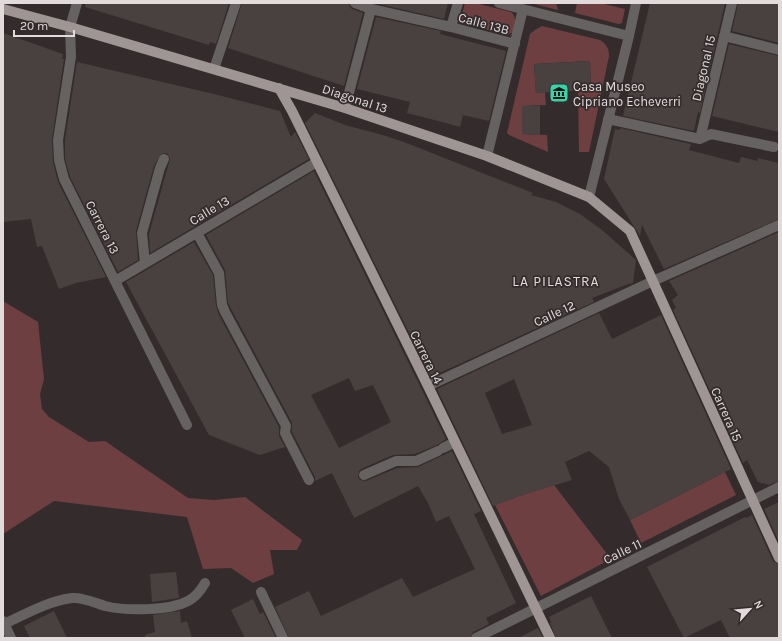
<svg xmlns="http://www.w3.org/2000/svg" width="782" height="641" viewBox="0 0 782 641" font-family="Karla,sans-serif">
  <rect width="100%" height="100%" fill="#342c2c"/>
  <path fill="#6d3f40" d="M465,3H475L511,12C518,18 514,25 513,32L508,35L463,23L461,18Z
    M534,3H556L558,10L534,4Z
    M577,3H600L625,9L622,23L619,24L575,13Z
    M542,26L600,40C606,44 609,48 609,56L589,152H579L578,91L591,90L590,61L534,64L536,93L545,92L546,105L522,106V134L547,135L548,152L509,135L507,133L530,34L535,30Z
    M3,301L38,322L44,379L40,394L42,409L49,417L89,442L105,441L188,498L214,500L245,497L302,540L297,550H270L274,574L253,583L231,568L203,569L187,517L54,501L3,534Z
    M725,472L736,495L641,543L630,520Z
    M554,485L611,559L541,596L495,505L519,496Z"/>
  <path fill="#494040" fill-rule="evenodd" d="M86,3H229L216,44L210,42L209,45L85,7Z
    M242,3H349L350,7L352,9L363,13L344,86L228,48Z
    M374,3H448L444,19Z
    M650,3H725L700,113L698,112L694,131L623,116Z
    M738,3H779V43L732,31Z
    M376,17L441,31L440,34L506,51L489,121L463,115L460,127L442,122L407,113L410,102L357,89Z
    M3,33L63,54L62,59H64L52,139L53,162L58,182L106,277L76,283L59,289L42,246L37,247L31,219L3,222Z
    M729,44L779,56V132L712,116Z
    M590,61L591,90L536,93L534,64Z
    M77,62L214,94L280,111L291,137L295,132L309,159L150,253L149,234L170,159L167,153L161,154L154,166L136,231L138,260L118,272L70,177L65,159V140Z
    M522,106H540V135L522,134Z
    M315,113L345,125L383,135L404,142L533,193L531,195L556,202L580,214L602,230L636,260L633,283L628,284L592,298L594,302L431,377L305,123Z
    M620,128L691,144L689,150L739,163L741,157L758,161V158L779,163V219L664,269L642,225L640,236L604,179L615,129L620,130Z
    M314,171L446,439L437,445L415,454L393,455L361,469L359,471L358,477L360,480L366,481L397,468L418,467L452,451L481,511L474,514L516,603L486,618L489,624L473,632L470,638H289L275,607L309,591L321,616L402,578L413,597L475,569L449,516L436,522L428,503L418,486L354,518L332,473L315,481V477L292,432V423L228,303L225,270L206,235ZM349,378L355,391L373,385L391,422L339,448L311,395Z
    M779,232V481L769,485L758,482L747,460L743,463L673,310L676,308L672,300L678,295L669,281Z
    M194,242L213,275L216,306L219,315L279,427V436L285,447L260,455L209,435L126,282Z
    M599,313L612,339L661,315L731,469L630,520L619,499L609,467L589,451L565,462L572,480L519,496L493,506L437,389ZM514,379L532,425L502,434L485,393Z
    M779,502V542L764,509Z
    M752,515L773,561L776,563L779,564V638H730L721,620L684,638L647,567L745,517L746,518Z
    M176,572L179,598L152,602L150,574Z
    M591,596L612,638H556L550,623L551,622L549,617Z
    M253,599L260,614L263,612L276,638H245L231,610Z
    M54,611L67,638H30L24,626Z
    M180,611L181,623L187,621L192,638H145V635L155,632L153,615Z
    M538,628L543,638H518Z"/>
  <g fill="none" stroke-linecap="round" stroke-linejoin="round">
    <path stroke="#666262" stroke-width="10" d="M77,3L70,27L71,57L58,140L59,160L64,179L187,425
      M355,3L371,9L451,27L515,44
      M499,3L629,36
      M451,27L458,3
      M724,36L779,50
      M214,69L236,3
      M345,108L371,9
      M608,119L700,139L711,134L774,147
      M700,139L732,3
      M487,156L523,9
      M589,197L629,36L636,3
      M197,233L219,273L222,305L225,312L286,426L285,433L309,480
      M145,263L142,233L160,168L164,159
      M115,281L317,162
      M428,386L653,281L779,225
      M443,448L455,442
      M364,475L396,461H416L438,451
      M261,592L283,638
      M3,621L11,638
      M4,624C26,614 48,601 72,598C83,597 95,603 105,606C126,611 169,611 188,601C196,597 201,590 205,583
      M476,638L779,487"/>
    <path stroke="#9e9594" stroke-width="10" d="M3,9L70,27L345,108L487,156L589,197L630,231L779,558
      M279,88L292,111L428,386L550,638"/>
  </g>
  <defs>
    <g id="museum-square" transform="scale(1)"><rect x="-9" y="-9" width="18" height="18" rx="4" fill="#34d4a8" stroke="#342c2c"/><path d="M0-6L6-3V-2H-6V-3ZM-5-1h2V3h-2ZM-1-1h2V3h-2ZM3-1h2V3H3ZM-6 4H6V6H-6Z" fill="#111"/></g>
  </defs>
  <g fill-rule="evenodd">
    <use href="#museum-square" x="559" y="93"/>
  </g>
  <g text-anchor="middle" stroke-width="3.5" stroke-linejoin="round" paint-order="stroke">
    <g font-size="13" fill="#e1dbdb" stroke="#342c2c">
      <text transform="translate(484 23) rotate(15)" y="5">Calle 13B</text>
      <text transform="translate(703 68) rotate(-77)" y="5">Diagonal 15</text>
      <text transform="translate(355 98) rotate(18)" y="5">Diagonal 13</text>
      <text transform="translate(209 210) rotate(-31)" y="5">Calle 13</text>
      <text transform="translate(103 227) rotate(63)" y="5">Carrera 13</text>
      <text transform="translate(554 313) rotate(-25)" y="5">Calle 12</text>
      <text transform="translate(427 357) rotate(64)" y="5">Carrera 14</text>
      <text transform="translate(727 414) rotate(66)" y="5">Carrera 15</text>
      <text transform="translate(622 551) rotate(-26)" y="5">Calle 11</text>
    </g>
    <g font-size="13" fill="#e1dbdb" stroke="#342c2c" text-anchor="start">
      <text x="573" y="91">Casa Museo<tspan x="573" dy="15">Cipriano Echeverri</tspan></text>
    </g>
    <g font-size="14" letter-spacing="1" fill="#e1dbdb" stroke="#342c2c">
      <text x="556" y="286">LA PILASTRA</text>
    </g>
  </g>
  <rect width="782" height="641" fill="none" stroke="#e1dbdb" stroke-width="8"/>
  <g transform="translate(750 609) rotate(63)" stroke="#342c2c" stroke-width="3" paint-order="stroke">
  <path d="M0-3L7 15L0 10L-7 15Z" fill="#e1dbdb"/>
  <text y="-6" font-size="11" font-weight="bold" text-anchor="middle" fill="#e1dbdb">N</text>
  </g>
  <path d="M14 30v6h60v-6" fill="none" stroke="#e1dbdb" stroke-width="2"/>
  <text x="20" y="30" font-size="12" fill="#e1dbdb" stroke="#342c2c" stroke-width="3" paint-order="stroke">20 m</text>
</svg>
